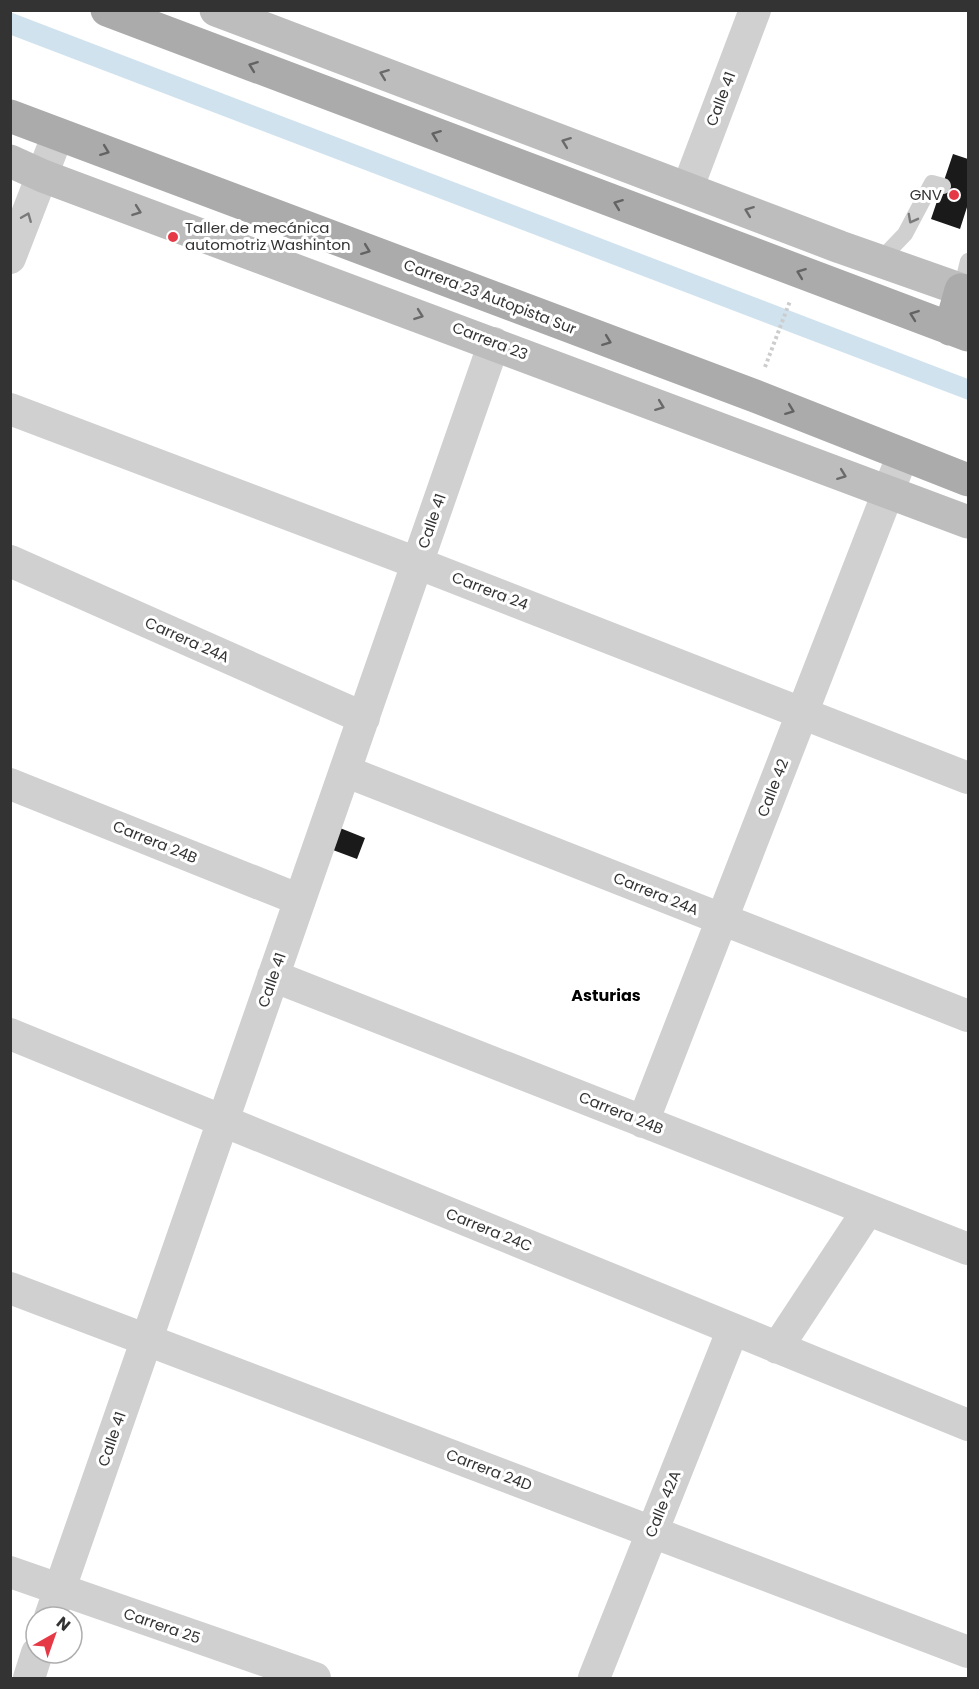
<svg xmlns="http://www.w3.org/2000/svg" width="979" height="1689" viewBox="0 0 979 1689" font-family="Poppins,sans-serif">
  <rect width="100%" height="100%" fill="#fff"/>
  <path fill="#cfe2ee" d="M10,12L968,379V400L11,35Z"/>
  <path fill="#1a1a1a" d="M953,154L968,159V204L960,229L931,219Z
    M325,822L365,838L357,859L317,844Z"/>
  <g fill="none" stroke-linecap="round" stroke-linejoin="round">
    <path stroke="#cdcdcd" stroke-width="4" stroke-dasharray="3 3" stroke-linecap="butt" d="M765,367L790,301"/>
    <path stroke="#d0d0d0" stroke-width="16" d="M880,260L905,234L932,183L943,186
      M961,290L968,261"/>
    <path stroke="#d0d0d0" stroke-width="32" d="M688,187L755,10
      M10,258L58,134
      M10,409L417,563L968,778
      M10,561L364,718
      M345,771L968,1016
      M10,784L300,900
      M273,976L968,1249
      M10,1034L968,1425
      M643,1122L903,454
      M10,1288L968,1652
      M777,1348L868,1210
      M10,1572L315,1678
      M50,1617L494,343
      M29,1678L37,1653
      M594,1678L733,1329"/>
    <path stroke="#bdbdbd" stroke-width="33" d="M216,10L840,247L968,292
      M10,161L43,176L968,522"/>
    <path stroke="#ababab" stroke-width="33" d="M107,10L968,335
      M10,116L755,396L968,480
      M950,329L961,290"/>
  </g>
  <defs><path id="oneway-chevron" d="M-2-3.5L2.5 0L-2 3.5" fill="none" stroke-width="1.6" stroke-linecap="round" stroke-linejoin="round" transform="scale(1.5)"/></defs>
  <g stroke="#636363">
    <use href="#oneway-chevron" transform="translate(253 66) rotate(-159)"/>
    <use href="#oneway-chevron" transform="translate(436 135) rotate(-159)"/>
    <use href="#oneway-chevron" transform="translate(105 151) rotate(21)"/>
    <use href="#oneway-chevron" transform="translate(618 204) rotate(-159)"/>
    <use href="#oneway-chevron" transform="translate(366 250) rotate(21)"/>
    <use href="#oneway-chevron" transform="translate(801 273) rotate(-159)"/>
    <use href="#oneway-chevron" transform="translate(914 315) rotate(-160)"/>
    <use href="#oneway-chevron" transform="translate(607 341) rotate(21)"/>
    <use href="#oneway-chevron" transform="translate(790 410) rotate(21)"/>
  </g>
  <g stroke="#6a6a6a">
    <use href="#oneway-chevron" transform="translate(384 74) rotate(-159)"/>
    <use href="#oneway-chevron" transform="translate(566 142) rotate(-159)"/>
    <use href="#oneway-chevron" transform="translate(137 211) rotate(20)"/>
    <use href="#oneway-chevron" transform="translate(749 211) rotate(-159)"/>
    <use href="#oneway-chevron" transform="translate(419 315) rotate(20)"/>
    <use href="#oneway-chevron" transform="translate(660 406) rotate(21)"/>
    <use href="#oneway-chevron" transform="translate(842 475) rotate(21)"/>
  </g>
  <g stroke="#7a7a7a">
    <use href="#oneway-chevron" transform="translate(27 217) rotate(-68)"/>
    <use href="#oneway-chevron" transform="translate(912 219) rotate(118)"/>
  </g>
  <g fill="#e63946" stroke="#fff" stroke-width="2">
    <circle cx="954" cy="195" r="6"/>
    <circle cx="173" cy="237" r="6"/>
  </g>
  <g text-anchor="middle" stroke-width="6" stroke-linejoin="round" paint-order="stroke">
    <g font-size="15" fill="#333" stroke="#fff">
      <text transform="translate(721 99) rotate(-69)" y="5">Calle 41</text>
      <text transform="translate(490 297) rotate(21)" y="5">Carrera 23 Autopista Sur</text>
      <text transform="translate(490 341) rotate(21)" y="5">Carrera 23</text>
      <text transform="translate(432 521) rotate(-71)" y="5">Calle 41</text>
      <text transform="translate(490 591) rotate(21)" y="5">Carrera 24</text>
      <text transform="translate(187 640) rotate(24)" y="5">Carrera 24A</text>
      <text transform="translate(773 788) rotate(-69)" y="5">Calle 42</text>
      <text transform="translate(155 842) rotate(22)" y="5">Carrera 24B</text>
      <text transform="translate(656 894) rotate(22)" y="5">Carrera 24A</text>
      <text transform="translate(272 980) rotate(-71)" y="5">Calle 41</text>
      <text transform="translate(621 1113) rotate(22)" y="5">Carrera 24B</text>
      <text transform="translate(489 1230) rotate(22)" y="5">Carrera 24C</text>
      <text transform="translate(112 1439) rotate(-71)" y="5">Calle 41</text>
      <text transform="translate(489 1470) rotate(21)" y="5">Carrera 24D</text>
      <text transform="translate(663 1504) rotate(-68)" y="5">Calle 42A</text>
      <text transform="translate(162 1626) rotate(19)" y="5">Carrera 25</text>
    </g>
    <g font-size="15" fill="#333" stroke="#fff" text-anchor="end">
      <text x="942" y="200">GNV</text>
      <text x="185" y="233" text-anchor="start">Taller de mecánica<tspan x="185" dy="17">automotriz Washinton</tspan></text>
    </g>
    <g font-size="16" font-weight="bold" fill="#000" stroke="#fff">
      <text x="606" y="1001">Asturias</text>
    </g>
  </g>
  <rect width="979" height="1689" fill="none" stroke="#333333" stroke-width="24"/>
  <g transform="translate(54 1635) rotate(40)"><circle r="28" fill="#ffffff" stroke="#adadad" stroke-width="1.5"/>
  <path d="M0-4.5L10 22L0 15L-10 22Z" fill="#e63946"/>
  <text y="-9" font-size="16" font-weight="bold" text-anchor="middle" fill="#333333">N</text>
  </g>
</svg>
